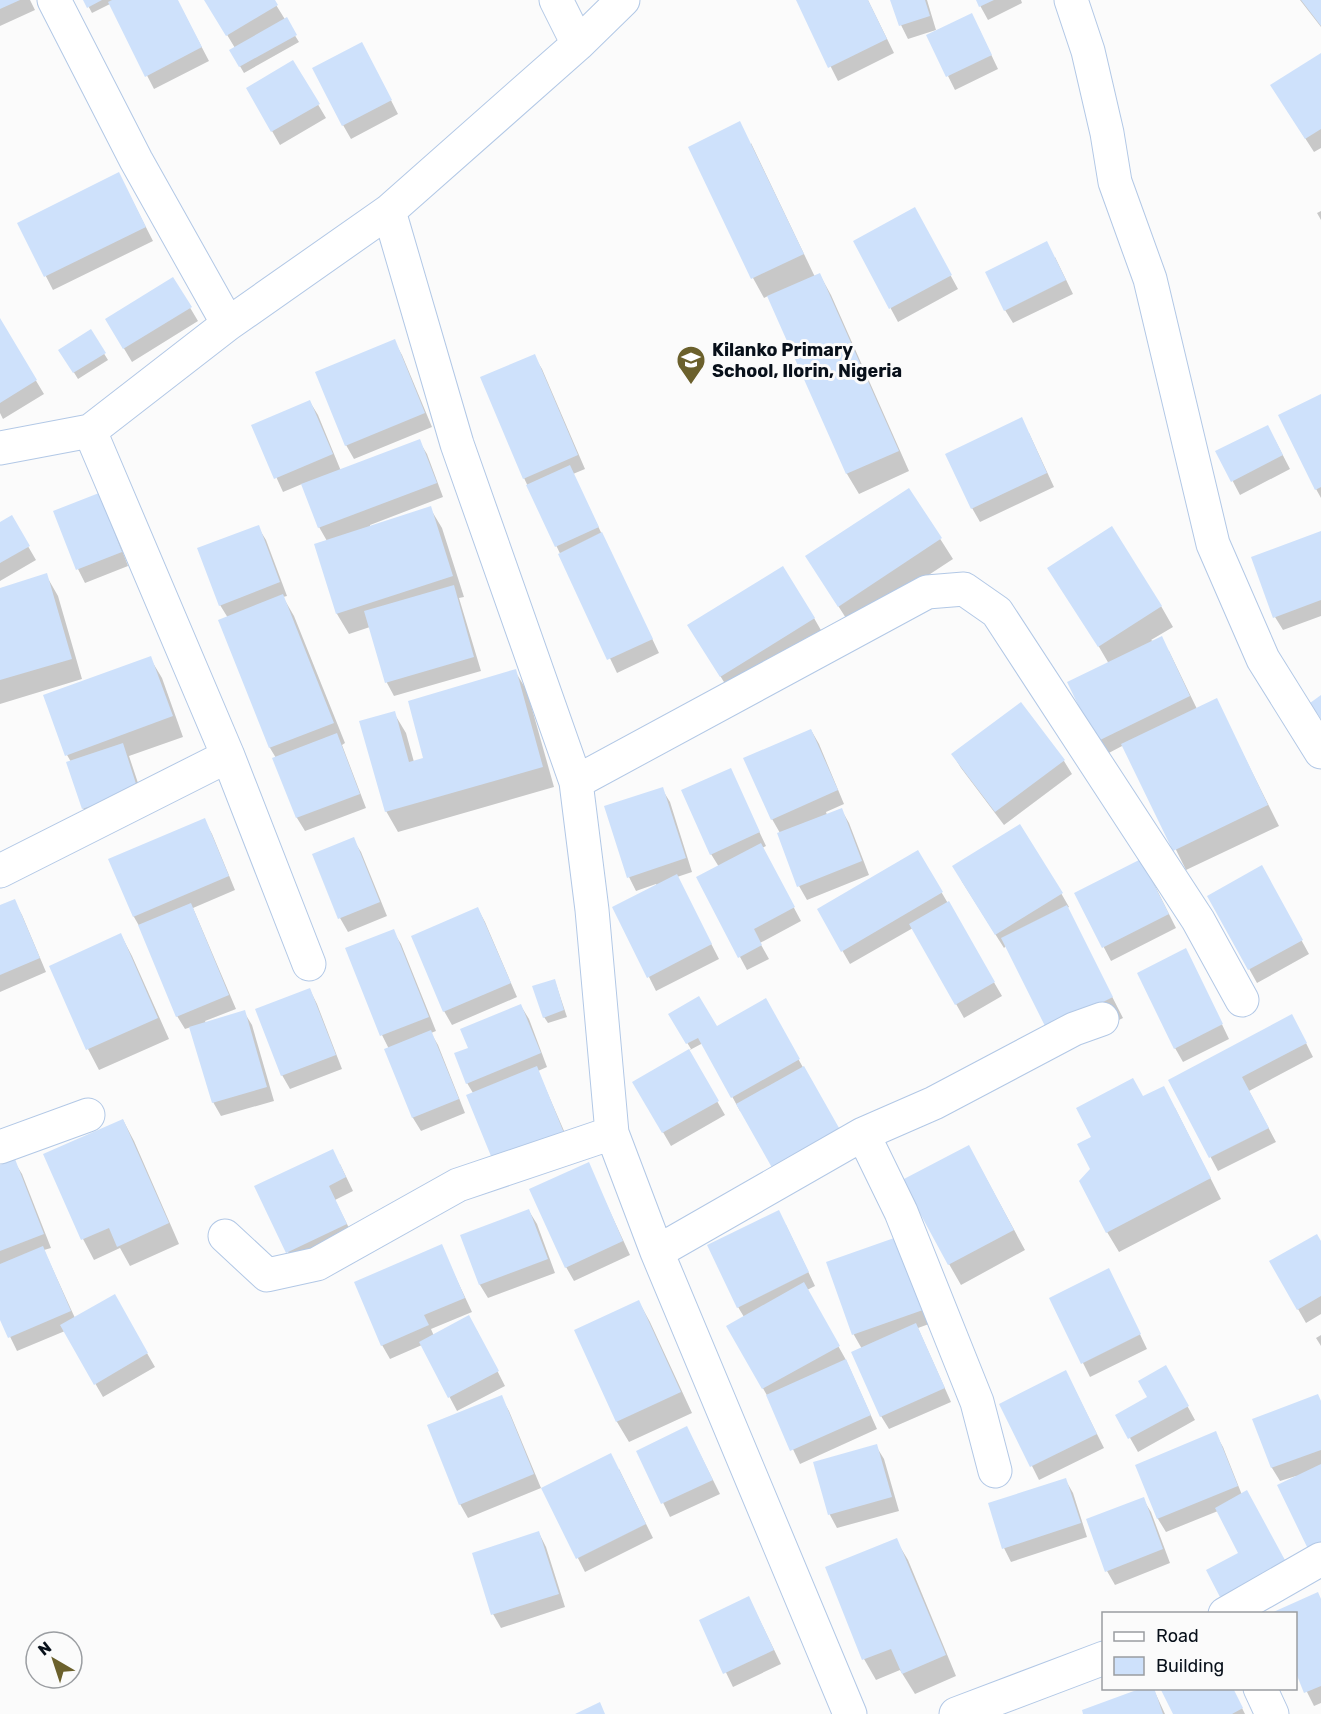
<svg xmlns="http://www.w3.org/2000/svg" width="1321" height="1714" viewBox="0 0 1321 1714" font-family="Rubik,sans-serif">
  <rect width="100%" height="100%" fill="#fbfbfb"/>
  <path fill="#0003" d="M0,0H30L35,10L0,26Z
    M85,0H177L209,61L154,89L110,4L92,13Z
    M206,0H273L299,42L244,73L231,51L235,48Z
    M797,0H868L894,53L838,81Z
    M892,0H927L936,30L908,39L901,25Z
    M977,0H1021L1022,3L988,20Z
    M1300,0H1321V27Z
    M979,29L998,69L955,90L948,76Z
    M1321,54V148L1314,152L1280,99Z
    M369,57L398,114L351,139L343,125Z
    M293,62L326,118L280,145L248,89Z
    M751,143L815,277L820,275L831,295L909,471L859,494L847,474L768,296L764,298L753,278Z
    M126,188L153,241L53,290L19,224Z
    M1321,211V220L1317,213Z
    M922,223L958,289L898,322L855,242Z
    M1055,257L1073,294L1013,323L1005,310Z
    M173,279L198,321L132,362L107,320Z
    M0,321L44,394L3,419L0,413Z
    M90,331L108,360L78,379L60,350Z
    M394,341L402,355L432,427L354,459L346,445Z
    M534,356L542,369L585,469L573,474L659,653L617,673L524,478Z
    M1321,395V498L1316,489Z
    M310,402L318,415L341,471L419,441L427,454L443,497L370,525V527L430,508L442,528L464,597L459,598L481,671L394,696L387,683L370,627L349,634L337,614L316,545L327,541L319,527L302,484L283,492L253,426Z
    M1029,433L1054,487L980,522L972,508Z
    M1275,440L1290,469L1240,495L1217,451Z
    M909,490L953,559L851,626L807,557Z
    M106,508L128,566L85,583L78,569L55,511Z
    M11,517L36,560L0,581V524Z
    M258,527L266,540L287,596L283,597L294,616L345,743L342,745L366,808L305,831L297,818L274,759L276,758L270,748L220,621L228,618L220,605Z
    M1321,533V616L1283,630L1275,617Z
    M46,575L58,596L82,679L0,704V589Z
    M1161,606L1173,627L1151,640L1169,651L1197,709L1216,700L1279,826L1186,870L1124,745L1105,755L1097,741L1109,664L1095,640Z
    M814,618L822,632L729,690L697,639Z
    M150,658L162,678L183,737L129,756L145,804L91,822L83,808L71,762L67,755Z
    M515,671L527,691L554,787L398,832L386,811L394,713L406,733L414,762L425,759Z
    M811,730L819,744L844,804L826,812L827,815L841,809L849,823L869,875L807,900L799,886L780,833L772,819Z
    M953,755L1064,761L1072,774L1004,825L961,768Z
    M730,770L766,846L762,848L801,921L760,943L769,959L747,970L740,957L719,867L711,854Z
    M662,789L670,802L692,872L677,877L719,959L656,991L649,977L657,886L656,884L636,891L629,877Z
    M204,820L212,834L235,890L193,908L236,1009L205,1021L206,1023L244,1012L252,1025L274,1101L221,1116L213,1102L191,1027L185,1029L177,1016L142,931L134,917L110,860Z
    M353,839L361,852L387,916L348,932L340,918Z
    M918,852L1002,996L964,1018L913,928L850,964L819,910Z
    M1261,867L1309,954L1257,983L1209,897Z
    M1149,874L1176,928L1111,961L1076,894Z
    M961,880L1061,893L1069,907L1067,908L1123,1018L1060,1049L1006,946L1004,948Z
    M14,901L22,915L46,972L0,992V907Z
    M478,909L485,922L517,997L452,1025L444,1011Z
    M393,931L401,944L436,1031L431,1033L438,1045L465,1113L421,1131L413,1118L386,1050L389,1049L382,1035L347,949Z
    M121,935L132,956L169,1039L99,1070L88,1049L51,966Z
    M1193,964L1229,1039L1183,1062L1175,1048Z
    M555,981L567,1017L548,1023L544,1017Z
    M310,990L317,1004L342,1069L290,1089L282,1075Z
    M766,1001L849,1150L740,1111L703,1043L688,1051L725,1115L671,1146L634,1082L691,1049L670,1015L717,1029Z
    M521,1006L529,1019L547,1067L538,1071L571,1147L473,1093L467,1083L470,1049Z
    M1299,1029L1313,1057L1249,1091L1276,1142L1218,1171L1170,1080Z
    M1143,1098L1175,1108L1221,1199L1119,1252L1107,1232L1092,1170L1093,1137Z
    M123,1120L134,1141L179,1244L130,1266L120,1248L94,1260L83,1239L45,1154Z
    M14,1161L22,1174L51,1248L44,1250L75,1318L114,1296L155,1367L103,1397L65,1331L17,1351L0,1316V1166Z
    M340,1164L353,1191L335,1200L354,1238L295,1266L256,1187Z
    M588,1164L630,1255L574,1281L566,1267Z
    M980,1167L1025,1250L961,1285L949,1264Z
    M529,1211L537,1224L555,1273L488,1298L480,1285L462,1236Z
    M786,1225L815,1286L807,1290L846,1360L877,1429L800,1464L769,1399L728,1326L744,1317L738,1307Z
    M896,1239L929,1324L918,1328L951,1402L889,1429L881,1416L862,1349L854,1335L828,1263Z
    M1321,1244V1314L1306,1323L1271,1262Z
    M441,1246L472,1312L431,1329L434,1336L477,1331L505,1386L457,1411L422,1345L390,1359L382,1345L356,1283Z
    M1116,1284L1147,1349L1090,1377L1051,1299Z
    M639,1302L650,1322L692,1413L629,1442L617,1422L576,1331Z
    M1321,1335V1346L1316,1338Z
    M1166,1367L1195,1420L1138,1452L1117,1415L1149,1398Z
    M1073,1386L1104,1448L1039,1480L1001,1404Z
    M501,1397L509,1411L541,1488L468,1518L460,1504Z
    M1321,1402V1563L1296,1476L1280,1481L1272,1468L1254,1420Z
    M687,1428L720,1494L670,1517L638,1451Z
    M1215,1433L1223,1447L1242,1495L1292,1576L1229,1610L1208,1571L1240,1554L1218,1511L1166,1532L1158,1519L1137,1466Z
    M876,1446L884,1459L899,1511L837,1528L830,1515L815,1463Z
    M619,1469L653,1538L585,1572L543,1489Z
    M1065,1479L1073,1493L1087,1537L1011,1562L1004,1548Z
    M1143,1499L1151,1512L1170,1563L1115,1585L1107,1571Z
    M539,1533L546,1547L565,1607L501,1628L493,1614Z
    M896,1540L908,1560L956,1676L915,1694L900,1670L876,1680L864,1659Z
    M749,1598L781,1664L733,1687L701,1621Z
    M1321,1600V1703L1314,1706L1296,1670V1614Z
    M1153,1688L1165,1714H1085Z
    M1232,1688L1245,1714H1175Z"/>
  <path fill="#cee1fb" d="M0,0H20L0,9Z
    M83,0H102L87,8Z
    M112,0H178L202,47L145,77L108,2Z
    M204,0H275L278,5L226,36Z
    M796,0H868L887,39L828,68Z
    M890,0H925L930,16L899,26Z
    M976,0H994L979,7Z
    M1301,0H1321V26Z
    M972,13L992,55L946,77L926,35Z
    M287,17L297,35L239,67L229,50Z
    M362,42L392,100L342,126L312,68Z
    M1321,53V129L1305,139L1270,85Z
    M293,60L320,104L271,132L246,88Z
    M740,121L804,254L751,279L688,147Z
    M119,172L146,227L44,277L17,223Z
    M915,207L952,275L889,309L853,241Z
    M1047,241L1066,280L1004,311L985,272Z
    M820,273L899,451L846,474L767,296Z
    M173,277L192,307L123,349L105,319Z
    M0,318L37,380L0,403Z
    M91,329L106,353L73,373L58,350Z
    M395,339L425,413L345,446L315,372Z
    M535,354L578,455L523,479L480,377Z
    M1321,394V487L1315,490L1278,415Z
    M310,400L333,454L274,479L251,425Z
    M1022,417L1047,473L971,509L945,454Z
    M1268,425L1283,455L1231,482L1215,451Z
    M420,439L437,483L318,528L301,484Z
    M570,465L599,527L555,547L526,485Z
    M909,488L942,538L838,607L805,556Z
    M99,493L122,552L76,570L53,511Z
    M431,506L453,576L336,614L314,544Z
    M12,515L30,546L0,563V522Z
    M259,525L280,582L219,606L197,548Z
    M1112,526L1162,606L1098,647L1047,568Z
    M1321,531V600L1273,618L1251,557Z
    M602,532L653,639L607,660L558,554Z
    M783,566L815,618L720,677L687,625Z
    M47,573L72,659L0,680V588Z
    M454,585L474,657L385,683L364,611Z
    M283,594L334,723L269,748L218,620Z
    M1162,636L1190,696L1096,742L1067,682Z
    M151,656L173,716L65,756L43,695Z
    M516,669L543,767L385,812L359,721L395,711L409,762L423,758L408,701Z
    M1321,695V719L1310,703Z
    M1217,698L1268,805L1173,851L1121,744Z
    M1021,702L1065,760L995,812L951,754Z
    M811,729L838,790L771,820L743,758Z
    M337,733L360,794L296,818L272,758Z
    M123,743L138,790L82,809L66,762Z
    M731,768L760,832L710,855L681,790Z
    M663,787L686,858L627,878L604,806Z
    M842,808L862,861L797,887L777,833Z
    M205,818L229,876L133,917L108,859Z
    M1020,824L1063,893L995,935L952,866Z
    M354,837L380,902L338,919L312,854Z
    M761,843L795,907L754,929L762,945L738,958L696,877Z
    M918,850L943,892L841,952L817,909Z
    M1141,859L1169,914L1102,948L1074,893Z
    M1262,865L1303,940L1248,970L1207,896Z
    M677,874L712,944L647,978L612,907Z
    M15,899L40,958L0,975V905Z
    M949,901L995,982L955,1005L909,924Z
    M191,903L229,995L176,1017L138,925Z
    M1067,905L1113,997L1047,1030L1001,938Z
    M478,907L511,983L443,1012L411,936Z
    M394,929L429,1017L380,1036L345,948Z
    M121,933L158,1018L86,1050L49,966Z
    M1186,948L1223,1024L1174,1049L1137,973Z
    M555,979L564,1010L543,1018L532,986Z
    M310,988L336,1055L281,1076L255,1009Z
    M699,996L717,1026L766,998L800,1059L731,1098L698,1038L686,1044L668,1014Z
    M521,1004L541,1053L466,1084L454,1053L468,1048L460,1029Z
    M245,1010L267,1087L212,1103L189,1027Z
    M1292,1014L1307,1043L1242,1077L1269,1128L1209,1158L1168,1080Z
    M431,1030L459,1099L412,1118L384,1049Z
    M689,1049L719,1101L662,1133L632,1082Z
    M537,1066L564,1133L493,1161L466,1095Z
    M804,1066L843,1135L775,1173L736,1104Z
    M1133,1078L1143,1096L1164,1086L1211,1178L1106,1233L1079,1181L1090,1169L1077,1144L1091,1137L1076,1108Z
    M123,1119L169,1223L117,1247L109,1228L81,1240L43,1154Z
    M969,1145L1014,1230L948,1265L902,1180Z
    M333,1149L346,1177L329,1186L347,1224L286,1253L254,1186Z
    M15,1159L44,1234L0,1251V1165Z
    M589,1162L623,1241L565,1268L529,1189Z
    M529,1209L548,1259L479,1285L460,1235Z
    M779,1210L809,1272L737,1308L707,1245Z
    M1317,1234L1321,1241V1296L1297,1310L1269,1261Z
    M897,1237L923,1310L852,1335L826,1262Z
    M442,1244L465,1298L424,1315L429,1325L381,1346L354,1282Z
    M43,1246L71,1311L8,1338L0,1320V1264Z
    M1109,1268L1141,1334L1081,1364L1049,1298Z
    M804,1282L840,1346L762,1389L726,1326Z
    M115,1294L148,1353L94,1385L60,1325Z
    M639,1300L681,1392L616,1422L574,1330Z
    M469,1315L499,1371L448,1398L419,1342Z
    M916,1323L945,1388L880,1417L851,1352Z
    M846,1359L871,1415L790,1451L766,1395Z
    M1166,1365L1189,1406L1128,1439L1115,1415L1147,1397L1138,1381Z
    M1066,1370L1097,1434L1030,1467L999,1404Z
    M1318,1394L1321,1401V1450L1271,1468L1252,1419Z
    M502,1395L534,1474L459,1505L427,1425Z
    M687,1426L713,1480L661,1504L636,1451Z
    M1216,1431L1238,1486L1157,1519L1135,1465Z
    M877,1444L892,1497L828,1515L813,1462Z
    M611,1453L646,1524L576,1559L541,1488Z
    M1321,1464V1545L1309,1551L1277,1485Z
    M1066,1478L1081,1523L1002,1549L988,1503Z
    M1247,1490L1286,1562L1220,1597L1206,1570L1238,1553L1215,1508Z
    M1144,1497L1163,1549L1105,1572L1086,1519Z
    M539,1531L559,1594L491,1615L472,1553Z
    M897,1538L946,1655L902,1674L891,1649L862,1660L825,1567Z
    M1318,1592L1321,1599V1686L1304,1693L1296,1673V1614H1269Z
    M749,1596L774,1650L723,1674L699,1620Z
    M1142,1688H1154L1163,1714H1083L1082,1710Z
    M1160,1688H1233L1243,1708L1232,1714H1173Z
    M600,1702L605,1714H575Z"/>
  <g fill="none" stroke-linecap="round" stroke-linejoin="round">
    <g stroke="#b2c8e6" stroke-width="35">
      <path id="street" d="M54,0L136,160L228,324
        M556,0L578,44
        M1071,0L1088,51L1107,133L1115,182L1150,279L1213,544L1263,659L1321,752
        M389,211L457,444L576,782L592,910L612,1133L657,1252L850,1714
        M90,431L228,756
        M0,448L90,431L228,324L389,211L578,44L623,0
        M576,782L927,592L964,589L997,612L1198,920L1242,1000
        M0,871L228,756L309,964
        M863,1134L901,1212L977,1402L995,1471
        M0,1147L88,1115
        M225,1236L267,1275L317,1264L458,1185L612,1133
        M657,1252L863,1134L934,1103L1074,1029L1102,1019
        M1225,1614L1321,1559
        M1260,1688L1272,1714
        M956,1714L1104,1658"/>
    </g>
    <use href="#street" stroke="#fff" stroke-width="33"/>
  </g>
  <defs>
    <g id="school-pin" transform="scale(1.5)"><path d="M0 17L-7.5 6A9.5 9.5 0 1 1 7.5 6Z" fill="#6b602c" stroke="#fbfbfb"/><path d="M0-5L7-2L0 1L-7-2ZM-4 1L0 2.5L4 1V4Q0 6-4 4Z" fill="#fff"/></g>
  </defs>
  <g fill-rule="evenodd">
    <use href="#school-pin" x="691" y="360"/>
  </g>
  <g text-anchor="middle" stroke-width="6" stroke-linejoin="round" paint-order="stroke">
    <g font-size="18" font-weight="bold" fill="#08101a" stroke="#fbfbfb" text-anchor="start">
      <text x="712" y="356">Kilanko Primary<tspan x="712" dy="21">School, Ilorin, Nigeria</tspan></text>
    </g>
  </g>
  <rect x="1102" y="1612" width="195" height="78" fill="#fbfbfb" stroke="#9a9da1" stroke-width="1.5"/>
  <rect x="1114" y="1632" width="30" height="9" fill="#ffffff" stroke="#9a9da1" stroke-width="1.5"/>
  <text x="1156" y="1642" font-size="18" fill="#08101a">Road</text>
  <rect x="1114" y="1657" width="30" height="18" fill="#cee1fb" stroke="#9a9da1" stroke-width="1.5"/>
  <text x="1156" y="1672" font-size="18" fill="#08101a">Building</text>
  <g transform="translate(54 1660) rotate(321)"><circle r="28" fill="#fbfbfb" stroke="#9a9da1" stroke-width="1.5"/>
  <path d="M0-4.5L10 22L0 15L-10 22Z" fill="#6b602c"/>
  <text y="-9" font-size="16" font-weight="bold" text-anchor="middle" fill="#08101a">N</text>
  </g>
</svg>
